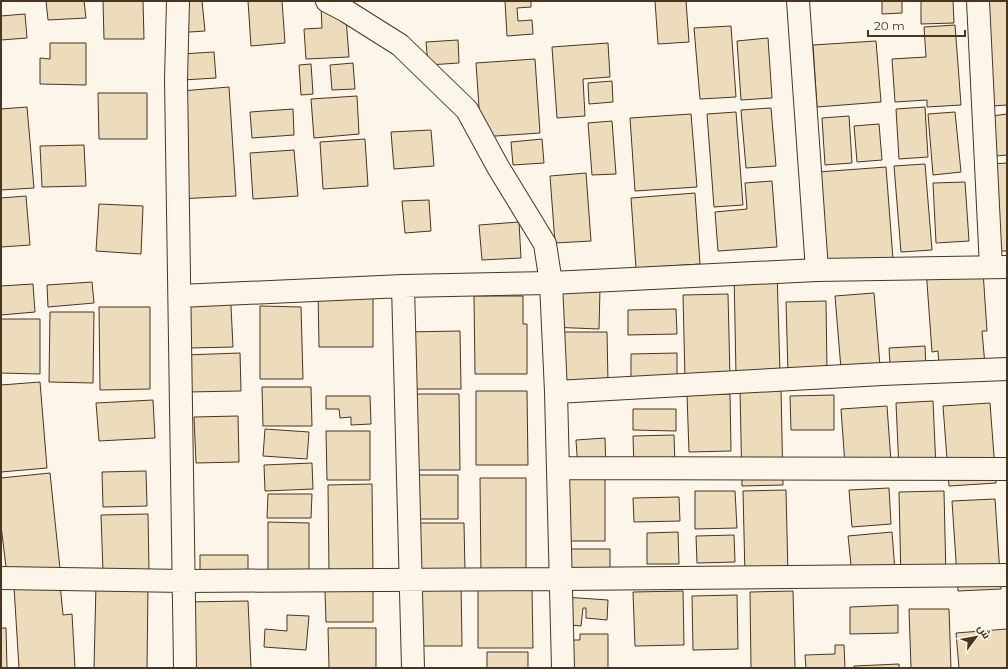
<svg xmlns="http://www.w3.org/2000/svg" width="1008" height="669" viewBox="0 0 1008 669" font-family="Montserrat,Cairo,sans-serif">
  <rect width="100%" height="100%" fill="#fbf6e9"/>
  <path fill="#ecdcbc" stroke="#4a3520" d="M46,1H84L86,18L48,20Z
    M103,1H143L144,39H104Z
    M172,1H202L205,31L174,33Z
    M248,1H282L285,43L251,46Z
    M505,1H531V7L517,8L518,21L532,20L533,34L507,36Z
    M655,1H686L689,42L658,44Z
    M882,1H902V13L882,14Z
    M921,1H953L954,23L921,24Z
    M983,1H1007V105L992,106Z
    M345,5L349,57L306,59L304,29L322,28L321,7Z
    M25,14L27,38L1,40V16Z
    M955,25L961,105L927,107V100L895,102L892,59L926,57L924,27Z
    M731,26L736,97L700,99L694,28Z
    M768,38L772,98L741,100L737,41Z
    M458,40L459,63L428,65L426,42Z
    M876,41L881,102L817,107L813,45Z
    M50,43H86V85L40,84V58L50,59Z
    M608,43L610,77L583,79L585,116L557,118L552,47Z
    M214,52L216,78L183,80L181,54Z
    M535,59L540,133L481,137L476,63Z
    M353,63L355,89L332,90L330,65Z
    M311,64L313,94L301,95L299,65Z
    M612,81L613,102L589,104L588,83Z
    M229,87L236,196L178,199L181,91Z
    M98,93H147V139H99Z
    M357,96L359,134L314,138L311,99Z
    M27,107L34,188L1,190V109Z
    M925,107L928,157L899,159L896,109Z
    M771,108L776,166L746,168L741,110Z
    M293,109L294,135L252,138L250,112Z
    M736,112L743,205L714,207L707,114Z
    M955,112L961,172L933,175L928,114Z
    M691,114L697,187L635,191L630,118Z
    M1007,114V155L996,156L992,116Z
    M849,116L852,163L825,165L822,118Z
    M612,121L616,174L592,175L588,123Z
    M879,124L882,160L857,162L854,126Z
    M431,130L434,166L394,169L391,132Z
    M365,139L368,186L323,189L320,142Z
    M542,139L544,163L513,165L511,142Z
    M84,145L86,186L42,187L40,146Z
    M294,150L298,196L253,199L250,153Z
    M1007,163V251H1001L994,164Z
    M925,164L932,250L901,252L894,166Z
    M886,167L893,259L826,263L818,172Z
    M586,173L591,241L555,243L550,176Z
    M772,181L777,247L718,251L715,212L747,209L745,183Z
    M965,182L969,241L936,243L933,183Z
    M695,193L700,264L636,268L631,198Z
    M26,196L30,245L1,247V198Z
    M429,200L431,231L405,233L402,201Z
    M99,204L143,206L141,254L96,251Z
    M519,222L521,258L482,260L479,225Z
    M926,269L983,271L987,331H982L986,377L940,379L938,351L932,352Z
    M777,271L780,374L736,375L734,272Z
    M92,282L94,303L48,307L47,285Z
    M33,284L35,312L1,315V286Z
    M230,286L233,347L189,348L186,287Z
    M551,287L600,288L599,329L550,327Z
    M318,289H373V347H319Z
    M874,293L881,378L842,381L835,296Z
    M728,294L730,378L685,379L683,295Z
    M474,296H523V324H527V374H475Z
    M826,301L827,372L788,373L786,302Z
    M260,306L301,307L303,379H260Z
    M99,307H150V389L100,390Z
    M676,309L677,334L628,335V310Z
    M50,312H94L93,383L49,382Z
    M1,319H40V374L1,373Z
    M460,331L461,389H404V332Z
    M547,332H607L608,383L548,384Z
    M925,346L926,369L891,379L889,348Z
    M240,353L241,391L187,392L185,355Z
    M677,353V384L631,385V354Z
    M40,382L47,468L1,472V385Z
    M262,387H311L312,426H263Z
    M781,389L783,485L742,486L740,390Z
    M476,391H527L528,465H476Z
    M408,394H459L460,470H409Z
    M730,394L731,451L689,452L687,395Z
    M834,395V430H791L790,396Z
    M326,396H370L371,424L351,425V417L340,418L339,409H326Z
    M153,400L155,438L99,441L96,403Z
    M933,401L936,468L899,470L896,403Z
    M990,403L996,483L949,486L943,406Z
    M887,406L892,476L846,479L841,409Z
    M633,409H676V431L633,430Z
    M238,416L239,462L196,463L194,417Z
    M265,429L309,432L307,459L263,456Z
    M326,431H370V480H327Z
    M674,435L675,467H634L633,436Z
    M605,438L606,469L578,471L576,440Z
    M312,463L313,489L265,491L264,465Z
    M146,471L147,506L103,507L102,472Z
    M50,473L60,569L7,575L1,526V478Z
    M413,475H458V519H413Z
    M561,475L605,476V541H561Z
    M480,478H526V576H481Z
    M372,484L373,574H329L328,485Z
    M889,488L891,524L852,527L849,490Z
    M786,490L788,576H745L743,491Z
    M695,491H735L737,528L695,529Z
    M944,491L946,579L901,580L899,492Z
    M268,494H312L311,518H267Z
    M679,497L680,521L634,522L633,498Z
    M995,499L1001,589L958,591L952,501Z
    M148,514L149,572H103L101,515Z
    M268,522L309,523V573L268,572Z
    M415,523H464L465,571H416Z
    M678,532L679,564H647V533Z
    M892,532L895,571L852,574L848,536Z
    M734,535L735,562L697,563L696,536Z
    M563,549H610V575L563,576Z
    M200,555H248V583H200Z
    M416,582H461L462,646H417Z
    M60,584L63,615L72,614L75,668H19L14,587Z
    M96,584L148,586L147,668H94Z
    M478,590H532L533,648H478Z
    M325,591H373V622H326Z
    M683,591L684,645L635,646L633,592Z
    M793,591L795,668H751L750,592Z
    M737,595L738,649L693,650L692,596Z
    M564,597L608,600L607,620L586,618V608H583L581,626L562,624Z
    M248,601L251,668H187L185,602Z
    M898,605V633L850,634V607Z
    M909,609H949L951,668H911Z
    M287,615L309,616L306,650L264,647L265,629L287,631Z
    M1,628H6L7,668H1Z
    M328,628H376V668H329Z
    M1007,629V668H959L956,633Z
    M580,634H608V668H564L563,640H580Z
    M835,645H844L845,668H806L805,655L835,654Z
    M487,652H528V668H487Z
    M899,664V668H854V666Z"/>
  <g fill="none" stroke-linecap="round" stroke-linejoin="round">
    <g stroke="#4a3520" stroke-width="24">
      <path id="street" d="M178,1L176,80L185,668
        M327,1L346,11L400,45L467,110L498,167L545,244L551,283L556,392L563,668
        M798,1L817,270
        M978,1L991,267
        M403,286L413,668
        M180,296L403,286L551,283L817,270L1007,267
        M556,392L882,374L1007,369
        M558,468L1007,469
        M1,578L184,581L561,579L1007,575"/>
    </g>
    <use href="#street" stroke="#fbf6e9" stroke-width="22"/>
  </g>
  <rect width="1008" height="669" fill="none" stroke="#4a3520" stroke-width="4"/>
  <g transform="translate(976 637) rotate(58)" stroke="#fbf6e9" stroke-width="3" paint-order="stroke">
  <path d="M0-3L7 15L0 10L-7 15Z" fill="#4a3520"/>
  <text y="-6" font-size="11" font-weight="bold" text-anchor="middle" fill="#4a3520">ش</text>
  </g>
  <path d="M868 30v6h97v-6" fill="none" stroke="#4a3520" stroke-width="2"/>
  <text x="874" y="30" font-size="12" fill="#4a3520" stroke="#fbf6e9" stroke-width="3" paint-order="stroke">20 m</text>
</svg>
